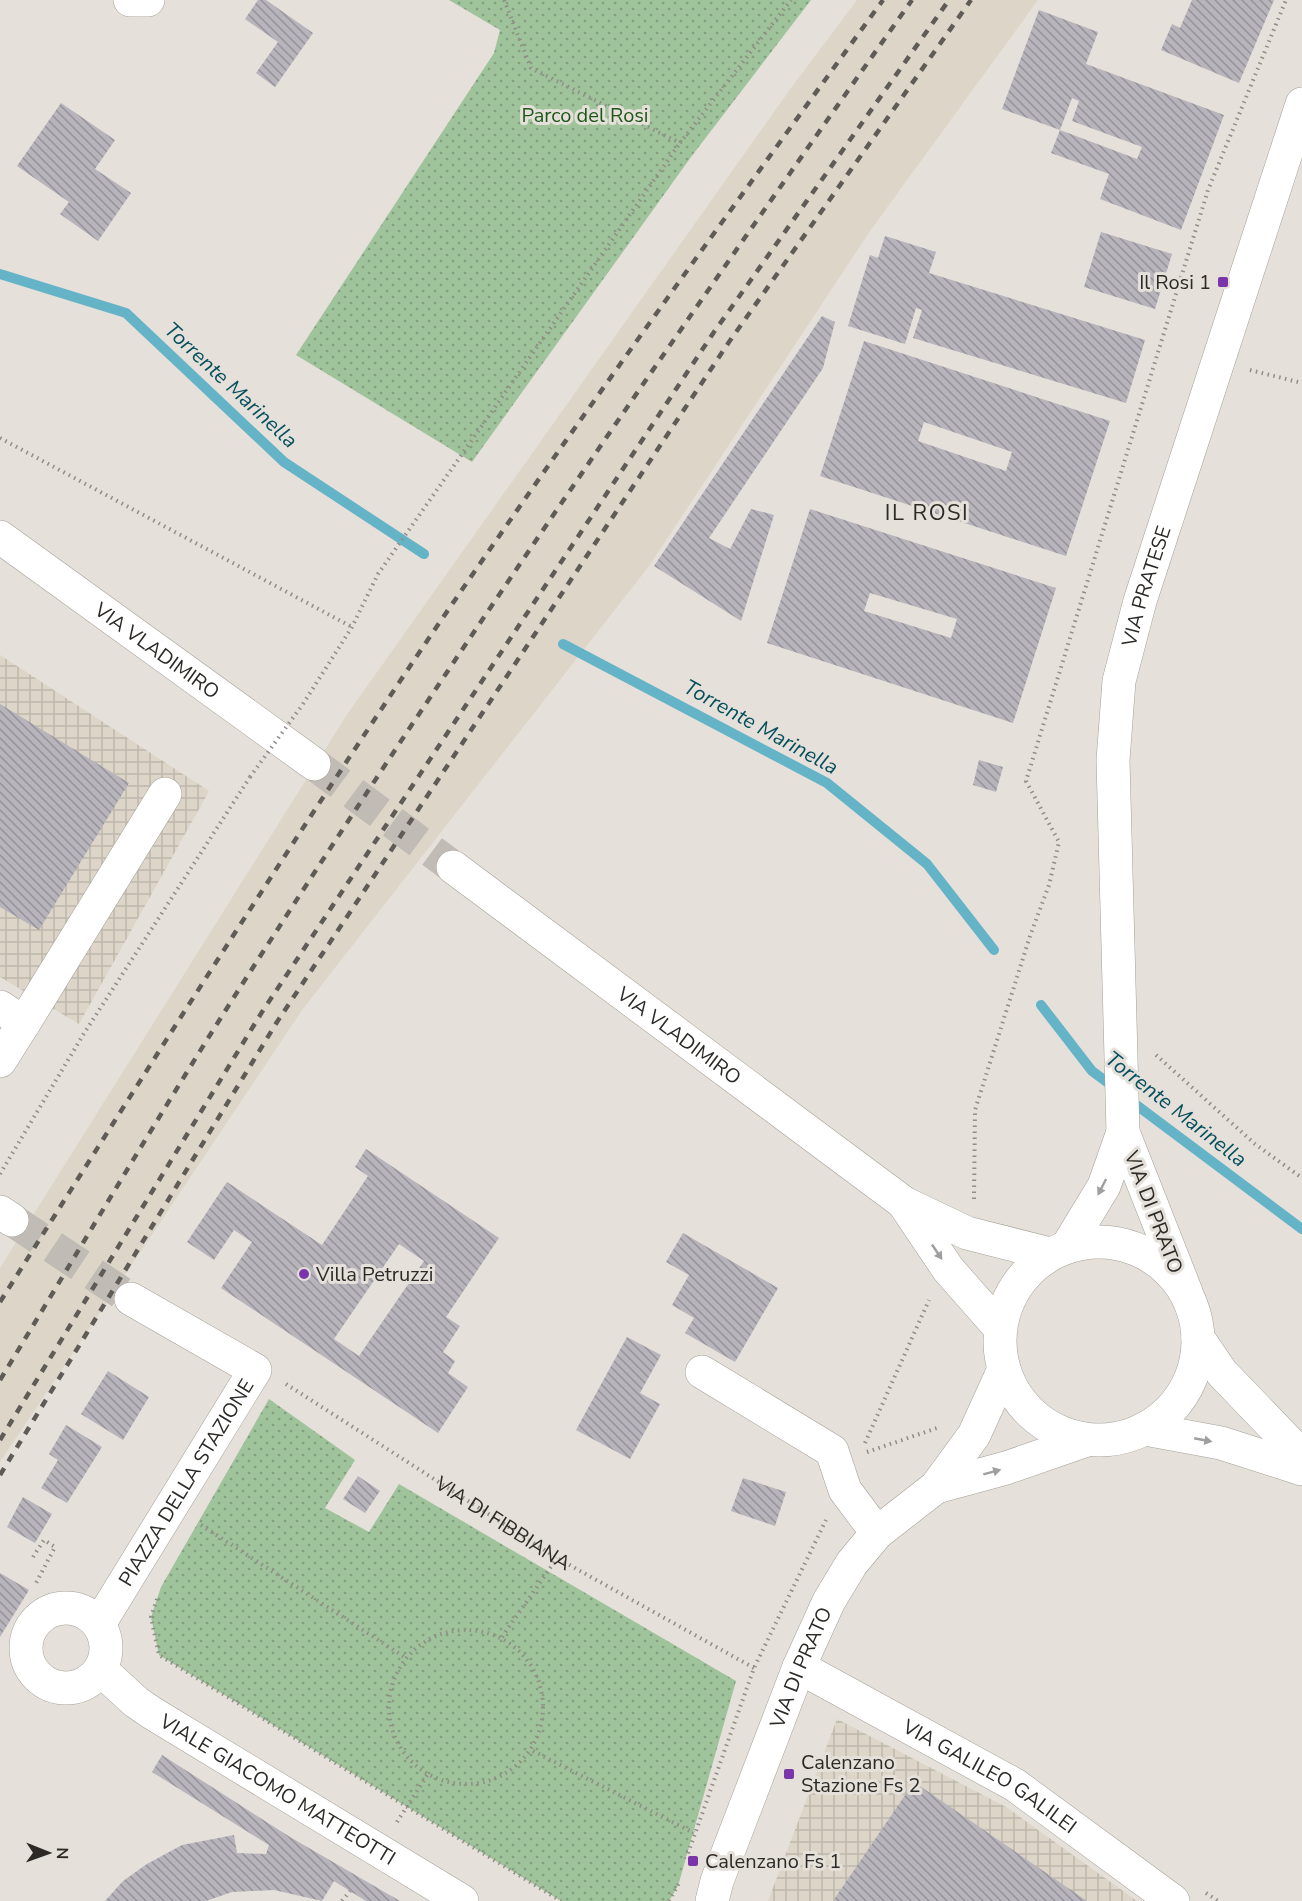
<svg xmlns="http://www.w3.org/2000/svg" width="1302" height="1901" viewBox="0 0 1302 1901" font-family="'Nunito Sans',sans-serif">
  <defs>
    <pattern id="industrial-grid" width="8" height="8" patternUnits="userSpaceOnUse" patternTransform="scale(1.5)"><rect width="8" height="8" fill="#ddd5c7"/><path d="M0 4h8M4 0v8" fill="none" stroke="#beb7ab"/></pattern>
    <pattern id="grass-dots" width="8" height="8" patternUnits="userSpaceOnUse" patternTransform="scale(1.5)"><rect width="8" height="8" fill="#9fc39a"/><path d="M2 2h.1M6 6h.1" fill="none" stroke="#829f7e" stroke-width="1.8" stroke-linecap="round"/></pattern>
    <pattern id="building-back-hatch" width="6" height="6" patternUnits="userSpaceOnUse" patternTransform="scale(1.5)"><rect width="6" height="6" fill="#b7b4bc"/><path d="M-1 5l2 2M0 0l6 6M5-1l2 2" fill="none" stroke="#959399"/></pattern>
  </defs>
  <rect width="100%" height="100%" fill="#e5e0d9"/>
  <path fill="url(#industrial-grid)" d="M0,655L209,791L79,1024L0,977Z
    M837,1719L1006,1807L1137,1901H768Z"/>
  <path fill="#ddd5c7" d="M857,0H1038L870,231L649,566L302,1010L0,1462V1268L346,716L791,88Z"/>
  <path fill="url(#grass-dots)" d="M449,0H811L691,157L472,462L296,355L494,53L500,30Z
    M269,1399L355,1460L325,1508L369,1532L399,1484L736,1681L678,1886L669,1901H561L159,1655L151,1617L161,1587Z"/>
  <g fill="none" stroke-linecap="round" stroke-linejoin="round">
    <path stroke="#64b3c7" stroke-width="10" d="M0,274L126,313L284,462L424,554
      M563,644L827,783L927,864L994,950
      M1041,1005L1092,1071L1115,1088
      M1127,1098L1302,1229"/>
  </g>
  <path fill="url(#building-back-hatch)" fill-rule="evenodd" d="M258,0H266L313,33L275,87L256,73L278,42L245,19Z
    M1192,0H1274L1239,83L1161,50L1172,24L1180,28Z
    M1039,10L1098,32L1086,64L1224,115L1181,230L1100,199L1109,174L1051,153L1060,130L1137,159L1142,147L1072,121L1079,101L1072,98L1060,130L1002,109Z
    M61,103L115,140L95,169L131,193L98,241L60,214L69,202L17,166Z
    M1101,232L1172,254L1155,309L1084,287Z
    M885,236L936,252L929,273L1145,340L1126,403L913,338L922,310L916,308L905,344L848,326L870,255L878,258Z
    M822,316L835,322L823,368L709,538L730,549L751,509L774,515L741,621L654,566Z
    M864,341L1110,421L1066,556L820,476ZM924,422L1012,452L1006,471L918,441Z
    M810,509L1056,588L1013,723L767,643ZM870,593L957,619L951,638L864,611Z
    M0,704L129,783L39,930L0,907Z
    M979,760L1003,767L996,792L973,785Z
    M366,1149L499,1238L446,1317L460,1326L443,1352L455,1361L448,1373L468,1387L438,1433L221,1288L252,1242L234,1230L214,1260L187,1242L227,1182L322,1245L368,1176L355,1167ZM399,1244L424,1261L359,1356L334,1339Z
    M683,1233L778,1288L735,1362L685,1333L694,1318L672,1305L689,1275L666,1262Z
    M627,1337L661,1355L640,1393L660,1404L630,1459L576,1430Z
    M108,1371L149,1397L123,1440L81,1414Z
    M66,1425L102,1447L67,1503L41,1488L58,1460L49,1454Z
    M358,1476L380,1491L365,1513L343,1499Z
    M743,1478L786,1492L775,1526L731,1511Z
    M23,1497L52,1514L35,1543L7,1527Z
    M0,1573L29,1590L0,1637Z
    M162,1755L290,1837L400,1901H366L334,1881L322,1901L274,1890L232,1892L206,1901H105L123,1881L147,1864L182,1845L234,1835L237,1853L266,1854L269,1845L152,1772Z
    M914,1782L1087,1901H833Z"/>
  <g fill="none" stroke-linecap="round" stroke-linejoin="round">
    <path stroke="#c0bcb5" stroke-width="33" stroke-dasharray="33 16" stroke-linecap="butt" d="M12,1220L131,1299"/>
    <path stroke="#c0bcb5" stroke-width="33" stroke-dasharray="33 16" stroke-linecap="butt" d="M314,764L453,867"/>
    <g stroke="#a3a098" stroke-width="34">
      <g id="minor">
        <path d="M130,0H148"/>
        <path d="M0,1007L24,1023L0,1061"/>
        <path d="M24,1023L165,794"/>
        <path d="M0,1212L12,1220"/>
        <path d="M702,1372L832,1451L845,1490L877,1533"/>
        <circle cx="66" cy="1648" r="40"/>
        <path id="s2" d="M99,1624L255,1370L131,1299"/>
        <path id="s3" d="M799,1667L1015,1785L1173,1901"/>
        <path id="s4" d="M101,1670L136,1702L152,1713L462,1901"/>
      </g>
    </g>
    <g stroke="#a3a098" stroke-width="34">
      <g id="major">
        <path id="s5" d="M0,537L314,764"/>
        <path id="s6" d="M453,867L904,1203L967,1233L1050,1254"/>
        <path d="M905,1205L948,1269L1000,1328"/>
        <circle cx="1099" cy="1341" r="99"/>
        <path d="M1067,1247L1104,1186L1123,1132"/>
        <path id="s7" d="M1186,1292L1123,1132L1113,760L1119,681L1140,601L1302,104"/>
        <path d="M1198,1338L1222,1373L1302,1456"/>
        <path d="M1145,1429L1221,1443L1302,1469"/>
        <path d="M936,1487L1006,1468L1087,1440"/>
        <path id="s8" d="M712,1901L717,1881L799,1667L829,1601L852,1563L877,1533L936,1487L974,1435L1004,1369"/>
      </g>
    </g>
    <g stroke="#918d88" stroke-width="4" stroke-dasharray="1.5 4.5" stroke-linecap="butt">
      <path d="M504,0L531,68L680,143L791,0"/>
      <path d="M1250,370L1302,383"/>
      <path d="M0,438L352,627"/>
      <path d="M303,704L352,627L378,574L680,143"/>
      <path d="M1156,1055L1255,1144L1302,1178"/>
      <path d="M0,1174L83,1035L250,777"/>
      <path d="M974,1199L975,1110L1030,936L1049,885L1059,842L1026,781L1208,190L1286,0"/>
      <path id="s1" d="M286,1384L557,1558L754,1668"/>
      <path d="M865,1443L929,1300"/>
      <path d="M867,1452L937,1428"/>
      <path d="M201,1525L406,1658"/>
      <path d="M33,1557L44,1540L55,1547L35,1585"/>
      <path d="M157,1599L151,1617L159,1655L561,1901"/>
      <circle cx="466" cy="1707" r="77"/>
      <path d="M502,1637L557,1558"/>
      <path d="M533,1751L694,1833"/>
      <path d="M397,1822L428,1774"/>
      <path d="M686,1859L754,1668L826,1520"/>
      <path d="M1206,1893L1218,1901"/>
      <path d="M342,1901L350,1891"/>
      <path d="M669,1901L679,1883"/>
    </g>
    <use href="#minor" stroke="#fff" stroke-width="33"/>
    <use href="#major" stroke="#fff" stroke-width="33"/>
    <path stroke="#5f5c58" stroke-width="4.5" stroke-dasharray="8 8" stroke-linecap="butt" d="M0,1302C141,1079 282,856 429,638C576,422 730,211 883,0
      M0,1380C78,1252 154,1123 234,997C451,658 680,328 912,0
      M0,1440L262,1012L714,332L949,0
      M0,1475L277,1022L729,342L971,0"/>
    <path stroke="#918d88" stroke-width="4" stroke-dasharray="1.5 4.5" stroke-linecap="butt" d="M250,777L303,704"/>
  </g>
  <defs><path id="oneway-solid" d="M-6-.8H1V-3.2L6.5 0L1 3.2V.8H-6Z" transform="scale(1.5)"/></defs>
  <g fill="#a09f9e">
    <use href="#oneway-solid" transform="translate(1102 1187) rotate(117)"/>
    <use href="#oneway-solid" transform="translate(937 1252) rotate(56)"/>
    <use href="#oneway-solid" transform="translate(1203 1440) rotate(11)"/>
    <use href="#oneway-solid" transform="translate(992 1472) rotate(-15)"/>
  </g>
  <g fill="#7935a9" stroke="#e5e0d9" stroke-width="2">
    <rect x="1217" y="276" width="12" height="12" rx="3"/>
    <circle cx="304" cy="1274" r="6"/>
    <rect x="783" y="1768" width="12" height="12" rx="3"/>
    <rect x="687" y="1855" width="12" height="12" rx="3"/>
  </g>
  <g text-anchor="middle" stroke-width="6" stroke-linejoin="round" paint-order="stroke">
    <g font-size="20" fill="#1e5818" stroke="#e5e0d9">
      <text x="585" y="122">Parco del Rosi</text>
    </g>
    <g font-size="20" fill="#2c2a27" stroke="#e5e0d9" text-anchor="start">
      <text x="1211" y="289" text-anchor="end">Il Rosi 1</text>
      <text x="316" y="1281">Villa Petruzzi</text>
      <text x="801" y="1769">Calenzano<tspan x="801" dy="23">Stazione Fs 2</tspan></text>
      <text x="705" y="1868">Calenzano Fs 1</text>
    </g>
    <g font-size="20" fill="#2c2a27" stroke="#e5e0d9">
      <text dy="7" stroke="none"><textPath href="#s7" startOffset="722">VIA PRATESE</textPath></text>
      <text dy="7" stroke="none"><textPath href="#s5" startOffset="194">VIA VLADIMIRO</textPath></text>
      <text dy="7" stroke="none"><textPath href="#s6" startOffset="282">VIA VLADIMIRO</textPath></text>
      <text transform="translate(1154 1212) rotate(69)" y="7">VIA DI PRATO</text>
      <text dy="7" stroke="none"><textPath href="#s2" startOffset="166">PIAZZA DELLA STAZIONE</textPath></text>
      <text dy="7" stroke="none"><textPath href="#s1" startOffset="258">VIA DI FIBBIANA</textPath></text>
      <text dy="7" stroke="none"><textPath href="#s8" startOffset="250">VIA DI PRATO</textPath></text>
      <text dy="7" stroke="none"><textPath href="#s3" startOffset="220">VIA GALILEO GALILEI</textPath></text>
      <text dy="7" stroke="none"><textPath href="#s4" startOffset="214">VIALE GIACOMO MATTEOTTI</textPath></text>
    </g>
    <g font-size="21" font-style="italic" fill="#054f5d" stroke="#e5e0d9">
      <text transform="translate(231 385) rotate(43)" y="7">Torrente Marinella</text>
      <text transform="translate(761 727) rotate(29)" y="7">Torrente Marinella</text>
      <text transform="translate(1176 1109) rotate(38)" y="7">Torrente Marinella</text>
    </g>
    <g font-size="22" letter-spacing="1.5" fill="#2c2a27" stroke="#e5e0d9">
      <text x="927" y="520">IL ROSI</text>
    </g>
  </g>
  <g transform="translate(48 1853) rotate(91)" stroke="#e5e0d9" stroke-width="4.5" paint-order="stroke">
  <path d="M0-4.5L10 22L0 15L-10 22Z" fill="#2c2a27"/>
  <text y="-9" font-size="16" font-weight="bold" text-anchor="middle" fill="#2c2a27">N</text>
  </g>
</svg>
